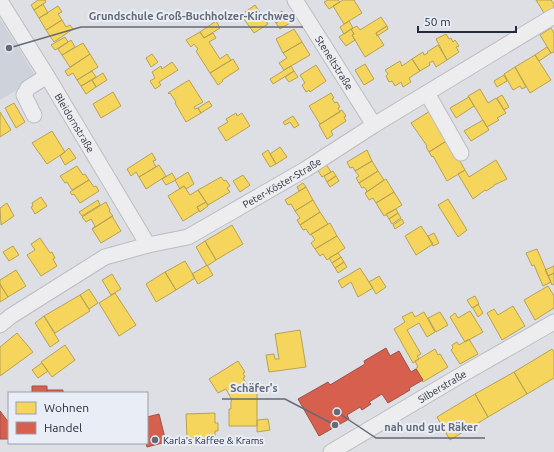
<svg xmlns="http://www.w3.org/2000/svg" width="554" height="452" viewBox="0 0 554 452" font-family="Ubuntu,sans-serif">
  <rect width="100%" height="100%" fill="#dddfe4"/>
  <path fill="#ced2db" d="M0,19L37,78L0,100Z"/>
  <path fill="#f6d55c" stroke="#b7a253" d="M38,0H45L46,2L34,10L31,5Z
    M328,0H338L340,2L329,9L324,2Z
    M343,0H354L362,13L344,24L333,6Z
    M536,0H551L554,4V8L544,13Z
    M43,4L48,13L39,18L34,10Z
    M255,5L268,24L254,33L241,15Z
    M58,6L62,12L58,14L62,20L46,30L39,18Z
    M282,11L286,17L276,23L272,17Z
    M286,17L290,23L280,29L276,23Z
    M381,17L387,26L376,33L384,45L365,57L352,35L354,34L351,29L357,26L360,30Z
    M62,20L66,27L70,25L73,29L54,42L46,30Z
    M216,21L220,28L204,38L200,32Z
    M349,21L353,28L344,34L340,27Z
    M387,26L388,29L377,36L376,33Z
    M551,28L554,33V52L551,53L540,35Z
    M294,29L302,42L283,53L276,39Z
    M351,29L354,34L352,35L355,40L346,46L339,37Z
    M200,32L204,38L213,33L216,38L209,42L220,59L227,54L231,60L210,73L196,51L198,49L194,44L191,47L186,40Z
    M446,34L449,39L451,38L453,42L455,40L459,46L456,47L459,52L447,60L436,39Z
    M65,37L68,42L55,50L51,45Z
    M71,40L75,47L62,55L58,49Z
    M302,42L310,55L284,70L279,63L287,58L283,53Z
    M83,43L90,54L70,67L62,55Z
    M438,45L447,60L436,67L433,61L429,63L430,65L420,71L412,59L423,52L424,55L428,53L427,52Z
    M547,47L551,53L539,61L535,55Z
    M90,54L98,67L77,80L73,73L68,76L65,71Z
    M152,54L158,62L151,67L146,58Z
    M535,55L551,80L530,93L515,67Z
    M233,59L239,69L222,80L223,81L218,85L210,73Z
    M412,59L420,71L409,78L411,82L403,87L401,82L395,86L392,81L389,82L386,76L388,74L385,70L400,61L402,66Z
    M172,62L178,70L159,82L161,85L155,89L150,81L155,78L152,72L161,66L162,69Z
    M365,64L374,79L364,85L355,70Z
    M316,65L326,81L310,92L309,90L306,92L302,85L305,83L300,75Z
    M291,66L294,71L273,84L270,79Z
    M515,67L526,87L522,89L520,86L513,90L504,74Z
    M92,71L96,77L81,86L77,80Z
    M294,71L298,77L289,82L285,77Z
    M103,73L107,80L96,87L92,80Z
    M504,75L507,81L497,87L494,81Z
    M92,80L96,87L86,94L81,86Z
    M189,80L203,102L194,107L195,109L198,108L201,113L186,122L175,103L176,102L170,93L169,94L168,93Z
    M480,89L488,103L496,98L506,113L497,118L499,120L487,127L468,96Z
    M113,92L121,106L101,118L93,104Z
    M331,93L334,98L332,99L335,103L337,102L340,107L338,108L340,112L320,124L309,106Z
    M502,95L509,107L504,110L497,98Z
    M469,97L474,106L456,118L450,108Z
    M209,101L212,106L201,113L198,108Z
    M14,103L25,122L16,128L5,108Z
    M342,110L346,116L344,117L346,121L331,131L333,135L327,139L319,125Z
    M430,111L448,140L429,152L426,147L427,146L411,123Z
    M0,112L11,130L0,137Z
    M236,113L237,116L242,113L250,126L226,141L218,128L228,122L226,119Z
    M293,116L299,125L294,128L290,122L285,125L283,122Z
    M483,120L489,130L471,141L464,131Z
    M52,131L65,152L47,164L32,143Z
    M448,140L465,170L447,181L433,156L432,157L429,152Z
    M280,147L287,157L276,164L270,154Z
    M69,148L76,158L65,165L60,156Z
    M268,150L276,164L270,167L262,154Z
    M367,150L372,161L355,171L353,167L350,168L347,162Z
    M152,153L156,160L153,161L156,167L139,177L136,172L131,176L127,169Z
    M496,160L507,179L494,185V186L486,191L485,190L473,199L458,174L465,170L469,177Z
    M372,161L378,171L359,183L356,178L359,176L355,171Z
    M326,164L331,172L322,177L317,169Z
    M159,165L166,176L146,189L139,177Z
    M77,166L83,175L85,174L89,180L72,190L67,182L65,183L60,176Z
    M333,171L336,176L327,182L324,176Z
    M378,171L384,180L365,193L367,191L364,187L362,188L359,183Z
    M188,172L194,184L186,189L184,186L180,189L175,180Z
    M172,173L176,180L166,185L162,179Z
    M243,175L250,185L240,192L233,181Z
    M336,176L339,181L330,187L327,182Z
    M221,177L224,181L226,180L230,186L227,188L230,192L208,205L198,190Z
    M386,179L394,192L376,203L373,198L369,200L365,193Z
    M89,180L94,187L96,186L99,191L80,203L74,194L72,195L70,192Z
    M303,183L306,187L299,191L297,187Z
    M184,186L190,195L198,190L206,202L197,207L199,211L183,221L168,196Z
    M306,187L313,200L295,211L291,204L288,205L285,200Z
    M394,192L402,205L384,216L376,203Z
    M41,197L47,206L35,214L31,207L33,206L32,203Z
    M448,199L467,230L458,237L438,205Z
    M98,200L100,205L82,216L79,212Z
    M313,200L320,212L300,225L297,220L300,218L295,211Z
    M106,202L110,210L109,211L113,216L92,229L95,226L91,219L86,222L82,217Z
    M206,202L208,206L200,212L197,207Z
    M7,203L14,216L1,225L0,208Z
    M396,209L398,213L389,219L386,214Z
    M320,212L328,224L310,235L306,229L303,230L300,225Z
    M398,213L401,218L392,224L389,219Z
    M112,216L121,231L101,243L92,229Z
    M402,219L404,223L395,229L393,225Z
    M330,223L337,236L315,249L311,243L315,240L311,234Z
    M232,225L243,244L216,260L205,241Z
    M421,226L433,244L416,255L405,236Z
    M434,233L439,243L433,246L428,236Z
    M337,236L345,248L327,260L323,254L320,256L315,249Z
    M40,238L50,253L52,252L55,258L53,259L57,266L41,276L27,255L35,250L31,244Z
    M205,241L216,260L207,266L196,247Z
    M13,246L19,255L9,261L3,252Z
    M537,249L551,282L543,286L534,265L532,266L526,253Z
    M338,253L341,257L332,263L329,258Z
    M341,257L344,262L335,268L332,263Z
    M185,261L195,278L176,290L165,272Z
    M344,262L347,267L338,273L335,268Z
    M207,265L213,275L198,284L192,274Z
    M554,266V273L548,276L545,270Z
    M360,268L373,288L358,297L351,282L342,288L338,281Z
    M16,270L26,286L8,297L0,284V280Z
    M165,272L176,290L156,302L146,284Z
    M554,273V284L552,285L548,276Z
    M112,274L121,289L111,295L102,280Z
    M379,276L386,287L376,294L369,282Z
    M0,284L8,297L0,302Z
    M548,286L554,296V308L535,320L524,300Z
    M89,289L98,303L89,309L80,295Z
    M115,293L136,325L119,336L99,303Z
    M80,295L90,311L55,333L44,316Z
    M475,296L479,304L472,308L467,300Z
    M478,304L483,313L478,317L473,308Z
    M513,306L525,326L502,340L487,313L494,309L498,315Z
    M470,311L483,332L465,342L450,317L455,313L458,318Z
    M412,312L415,317L424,312L435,332L427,337L419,323L407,330L421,354L417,356L419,359L413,363L394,329L405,322L402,317Z
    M440,312L448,325L436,332L428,318Z
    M44,316L59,341L50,347L35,323Z
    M300,330L306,367L269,372L266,355L274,354L275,359H279L275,334Z
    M17,333L33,352L0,376V347Z
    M469,339L478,354L460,364L451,350L453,348L452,345L457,342L459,345Z
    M65,345L75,360L52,377L41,362Z
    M435,349L438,355L440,354L448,367L423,382L416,368L418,367L415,361Z
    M552,349L554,352V378L527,394L514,372Z
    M238,361L245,372L243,373L245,377L243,378L247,385H257V426H229V409H231V401L232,400L226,389L218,393L209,379Z
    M42,363L48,371L38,378L32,370Z
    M514,372L527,394L488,417L475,394Z
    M475,394L488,417L450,440L437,417Z
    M215,413V423H218V431H215V437L187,438L186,414Z
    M268,419L270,430L257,432V420Z"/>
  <path fill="#d6604d" stroke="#a05048" d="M386,348L390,356L399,351L411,372L416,369L423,380L409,388L410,390L388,403L382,394L369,402L371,404L362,410L360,407L347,415L349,419L319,436L298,399L328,382L330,385L365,364L364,361Z
    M32,386H47V393H32Z
    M47,390H63V393H47Z
    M0,411L9,423V439H0Z
    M159,414L166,442L147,447L146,443H147V417Z"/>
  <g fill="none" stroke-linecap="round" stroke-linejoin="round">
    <g stroke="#bbbdc2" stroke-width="17">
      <g id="minor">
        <path id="s1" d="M295,0L374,125"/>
        <path id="s2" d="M0,1L47,76L148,245"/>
        <path d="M427,93L461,153"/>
        <path d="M34,115L24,95L28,88L47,76"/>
        <path id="s3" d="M0,325L11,316L105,257L148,245L188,237L306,169L374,125L554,16"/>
        <path id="s4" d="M331,452L456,378L554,322"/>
      </g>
    </g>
    <use href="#minor" stroke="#ededf0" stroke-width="15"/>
  </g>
  <circle fill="#646a78" stroke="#e9edf5" stroke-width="1.5" cx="155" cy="440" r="4"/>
  <g text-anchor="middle" stroke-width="4" stroke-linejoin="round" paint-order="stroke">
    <g font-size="10" fill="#232b3e" stroke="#e9edf5">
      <text dy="4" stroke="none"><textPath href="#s1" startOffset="74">Steneltstraße</textPath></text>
      <text dy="4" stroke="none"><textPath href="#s2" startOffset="143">Bleidornstraße</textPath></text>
      <text dy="4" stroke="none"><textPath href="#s3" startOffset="319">Peter-Köster-Straße</textPath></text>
      <text dy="4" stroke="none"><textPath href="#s4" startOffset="129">Silberstraße</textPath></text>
    </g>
    <g font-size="10" fill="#232b3e" stroke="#e9edf5" text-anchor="start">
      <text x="163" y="444">Karla's Kaffee &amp; Krams</text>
    </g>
  </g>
  <path fill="none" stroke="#646a78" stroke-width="1.5" d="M9 48L81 27H303M335 425L285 399H222M337 412L376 438H485"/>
  <g fill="#646a78" stroke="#e9edf5" stroke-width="1.5">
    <circle cx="9" cy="48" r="4"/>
    <circle cx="335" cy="425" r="4"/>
    <circle cx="337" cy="412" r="4"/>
  </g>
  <g font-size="11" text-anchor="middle" font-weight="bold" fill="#646a78" stroke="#e9edf5" stroke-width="4" stroke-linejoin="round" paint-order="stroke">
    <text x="192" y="20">Grundschule Groß-Buchholzer-Kirchweg</text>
    <text x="254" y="392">Schäfer's</text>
    <text x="431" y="431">nah und gut Räker</text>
  </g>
  <rect x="8" y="392" width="140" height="52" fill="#e9edf5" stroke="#9a9fac"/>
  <rect x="16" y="402" width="20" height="12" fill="#f6d55c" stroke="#9a9fac"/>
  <text x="44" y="412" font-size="12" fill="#232b3e">Wohnen</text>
  <rect x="16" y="422" width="20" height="12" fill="#d6604d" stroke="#9a9fac"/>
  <text x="44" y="432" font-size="12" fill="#232b3e">Handel</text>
  <path d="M418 26v6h98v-6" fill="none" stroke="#232b3e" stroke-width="2"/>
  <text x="424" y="26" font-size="12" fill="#232b3e" stroke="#e9edf5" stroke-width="3" paint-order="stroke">50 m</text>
</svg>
